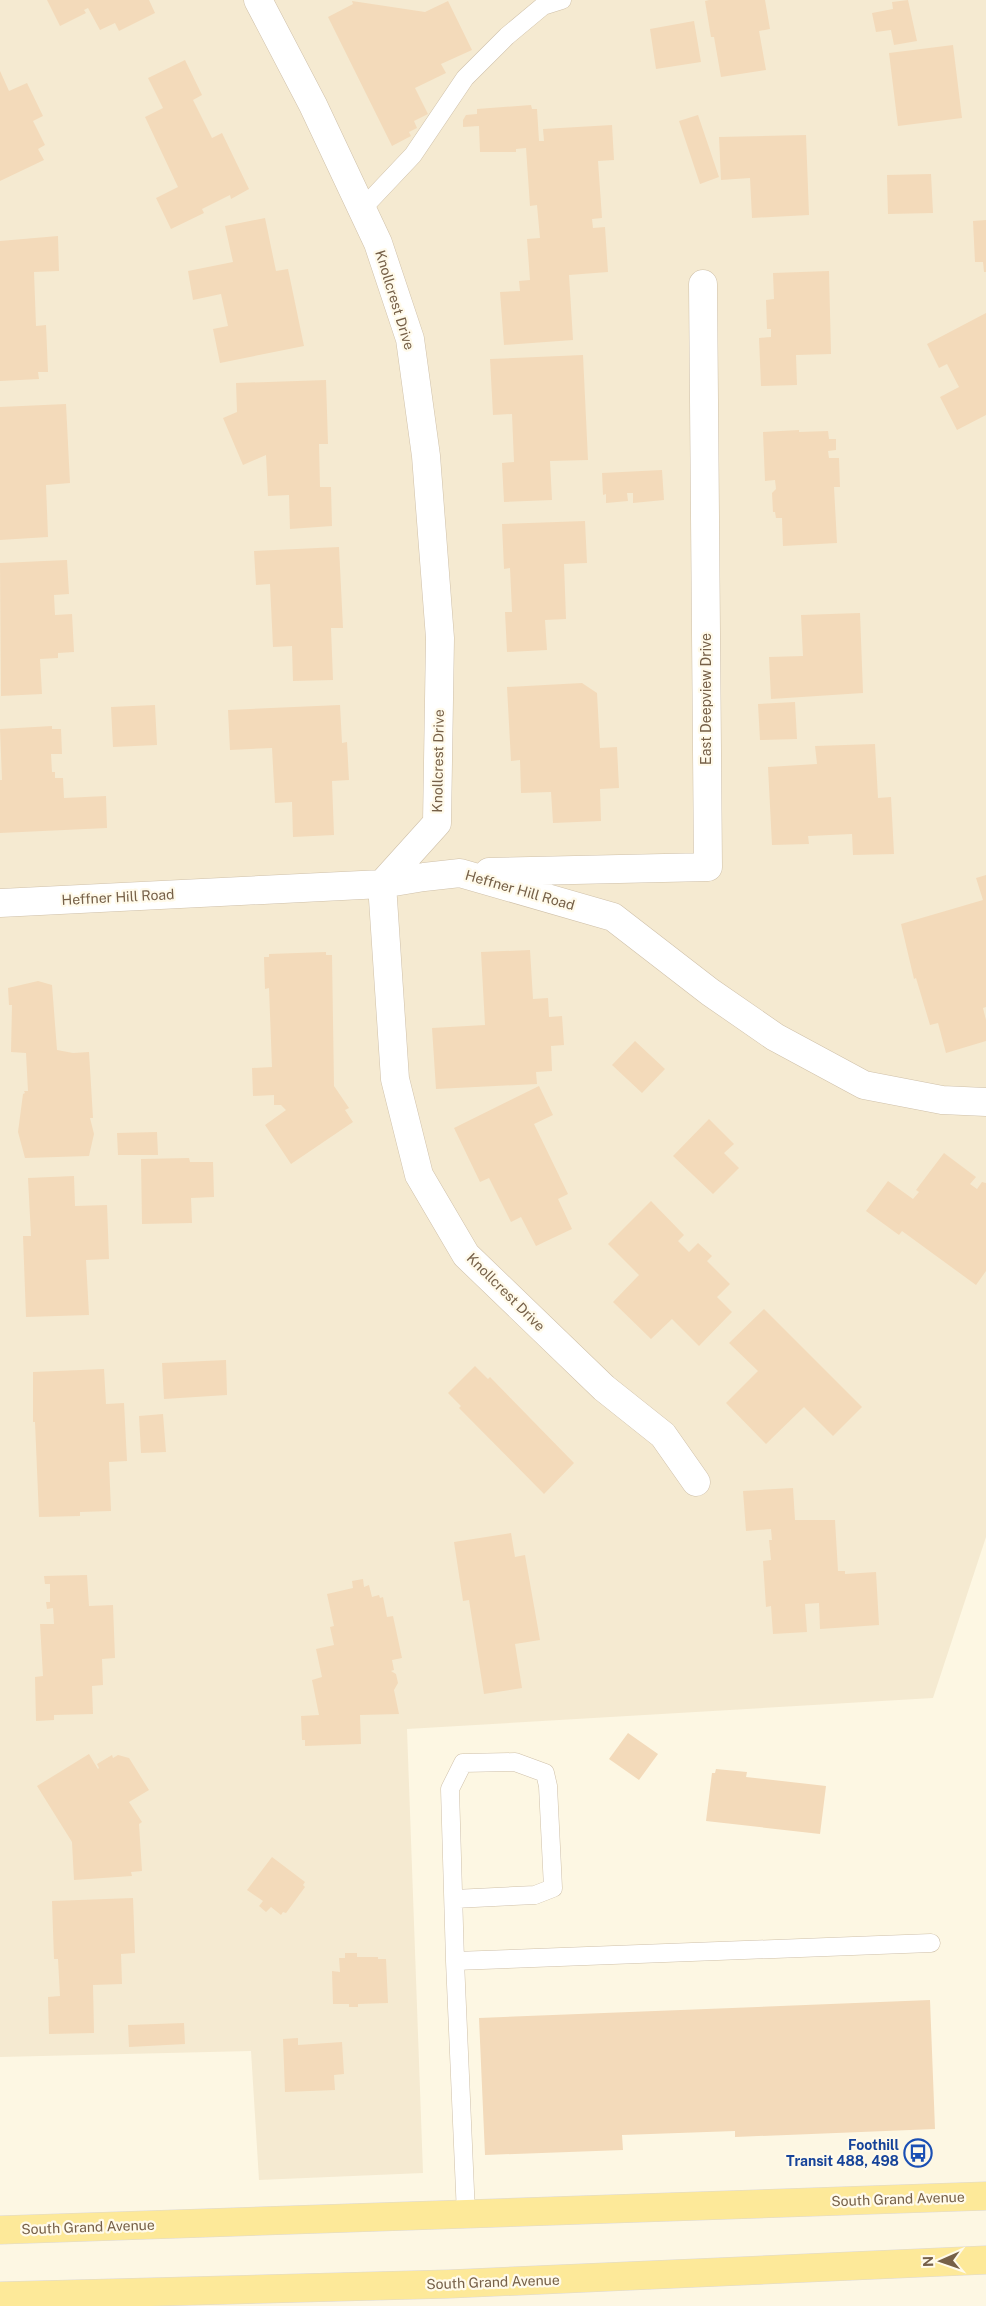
<svg xmlns="http://www.w3.org/2000/svg" width="986" height="2306" viewBox="0 0 986 2306" font-family="'Public Sans',sans-serif">
  <rect width="100%" height="100%" fill="#fdf7e3"/>
  <path fill="#f5ead1" d="M0,0H986V1537L933,1698L407,1729L423,2173L259,2180L251,2051L0,2057Z"/>
  <path fill="#f3daba" d="M47,0H149L155,13L119,31L115,23L100,30L88,8L84,10L86,13L60,26Z
    M709,0H765L770,29L759,31L766,70L721,77L714,37H711L705,1Z
    M908,0L917,41L894,45L891,30L876,32L872,13L893,9L892,2Z
    M352,1L425,12L448,1L472,50L441,64L446,73L415,88L428,114L414,121L417,128L409,132L411,136L392,146L328,17L353,4Z
    M694,21L701,62L656,69L650,29Z
    M953,45L962,118L898,126L889,53Z
    M185,60L202,95L193,100L212,138L222,133L249,189L231,199L230,195L202,209L204,213L171,229L156,198L178,187L145,117L163,108L148,78Z
    M0,71L9,91L27,83L43,116L33,121L45,145L38,149L44,160L0,181Z
    M531,105L532,109H537L539,141H544L543,129L612,125L614,160L598,161L602,218L592,219L593,228L605,227L608,272L569,275L573,340L504,345L500,292L520,291L519,281L530,280L527,239L540,238L537,205L530,206L526,148L516,149V152H480L479,126L463,127V120L466,115L477,114V109Z
    M698,115L719,177L700,184L679,121Z
    M806,135L809,215L752,218L750,178L721,180L719,137Z
    M931,174L933,213L888,214L887,175Z
    M265,218L276,271L288,269L304,346L220,363L213,329L228,326L221,294L193,300L188,271L233,262L225,226Z
    M986,220V272H984L983,262H975L973,221Z
    M58,236L59,271L34,272L36,326L46,325L48,372H38L39,379L0,381V241Z
    M829,271L831,354L796,355L797,385L761,386L759,338L771,337V329H767L766,300L774,299L773,273Z
    M986,313V415L957,430L940,397L959,387L947,364L939,368L927,344Z
    M583,355L588,460L550,461L552,500L504,502L502,463L514,462L512,414L493,415L490,359Z
    M326,380L328,444H319L320,487H331L332,526L290,529L289,495L268,496L266,455L243,465L223,418L237,412L236,383Z
    M66,404L70,483L46,485L48,537L0,540V407Z
    M799,430V432L828,431L829,439H836V450L828,451L829,458H839L840,487H834L837,543L783,546L782,518H776L775,512H773L772,493L776,489L775,480L765,481L763,432Z
    M662,470L664,500L633,503V493H627L628,501L606,503V494L603,495L602,473Z
    M585,521L587,563L564,564L566,619L545,620L547,650L507,652L505,612H512L510,568L504,569L502,524Z
    M339,547L343,628H331L333,680L293,681L292,646L273,647L270,584L256,585L254,551Z
    M67,560L69,594L54,595L55,615L72,614L74,652L58,653V658L40,659L42,694L1,696L0,563Z
    M860,613L863,693L771,699L769,657L803,656L801,615Z
    M582,683L597,693L600,748L617,747L619,788L600,789L601,821L553,823L551,792L521,793L520,760L511,761L507,687Z
    M795,702L797,739L760,740L758,704Z
    M155,705L157,745L113,747L111,707Z
    M340,705L342,743L347,742L349,780L332,781L334,835L293,837L292,802L275,803L272,748L230,750L228,710Z
    M52,726V729H61L62,754H51L52,772H55V778H63L64,798L106,796L107,828L0,833V780H2L0,729Z
    M875,744L878,798L891,797L894,854L853,855L852,834L808,836L809,844L772,845L768,767L817,764L815,746Z
    M986,875V1007L983,1008L986,1020V1041L946,1053L938,1023L930,1025L916,978L914,979L901,924L983,900L976,878Z
    M530,950L533,999L548,998L549,1017L562,1016L564,1045L551,1046L552,1071L536,1072L537,1084L436,1089L432,1028L485,1025L481,952Z
    M326,952V955H332L334,1086L349,1108L345,1110L353,1122L291,1164L265,1125L286,1110L281,1105H274V1095L253,1096L252,1068L272,1067L269,988L265,989L264,957H269V954Z
    M38,981L52,985L57,1050L73,1053L89,1052L93,1118H90L94,1134L89,1156L25,1158L18,1132L23,1094L25,1093L24,1091H28L26,1053L11,1052L12,1005H9L8,988Z
    M635,1041L665,1069L642,1093L612,1065Z
    M539,1086L553,1115L534,1124L568,1194L558,1199L572,1229L536,1246L521,1217L511,1222L489,1178L480,1182L454,1128Z
    M709,1119L734,1144L724,1153L739,1168L713,1194L673,1156Z
    M157,1132L158,1155H118L117,1133Z
    M944,1153L976,1177L970,1184L977,1189L982,1182L986,1183V1271L976,1285L902,1231L899,1235L866,1211L888,1181L913,1199L919,1192L916,1190Z
    M189,1158L190,1162H213L214,1197L191,1198L192,1223L142,1224L141,1159Z
    M74,1176L75,1206L107,1205L109,1259L86,1260L89,1315L26,1317L23,1236H31L28,1178Z
    M651,1201L684,1235L678,1241L689,1252L698,1243L712,1256L707,1261L730,1284L717,1297L732,1312L699,1346L672,1319L651,1339L613,1302L639,1275L608,1244Z
    M764,1309L862,1407L833,1436L804,1407L766,1444L726,1403L758,1371L729,1343Z
    M226,1360L227,1395L164,1399L162,1363Z
    M475,1366L488,1379L490,1377L574,1463L544,1494L459,1408L461,1406L448,1393Z
    M104,1369L106,1404L124,1403L127,1461L109,1462L111,1511L80,1512V1516L39,1517L35,1422H33V1372Z
    M163,1414L166,1452L141,1453L139,1416Z
    M793,1488L795,1520H835L838,1571H845V1574L876,1572L879,1625L820,1629L819,1603L805,1604L807,1632L773,1634L771,1606L766,1607L763,1561L771,1560L769,1540H772L771,1529L746,1531L743,1491Z
    M511,1533L515,1557L525,1555L540,1640L515,1644L522,1688L484,1694L469,1600L463,1601L454,1542Z
    M87,1575L89,1606L113,1605L115,1658L102,1659L103,1685L92,1686L93,1714L54,1715V1720L36,1721L35,1677L43,1676L40,1624H54L53,1608L47,1609L46,1602H50V1584H45L44,1576Z
    M363,1579L364,1587L369,1585L372,1597L379,1595L380,1598L383,1597L387,1617L393,1616L402,1658L392,1660L394,1670L391,1671L396,1674L398,1683L394,1690L399,1714L360,1715L361,1744L305,1746V1740H302L301,1716L319,1715L312,1680L322,1677L316,1649L334,1645L330,1627L334,1626L327,1594L353,1588L352,1581Z
    M628,1733L658,1754L639,1780L609,1759Z
    M89,1754L98,1769L99,1768L97,1764L112,1755L113,1758L118,1755L129,1758L149,1790L129,1802L142,1822L139,1824L142,1871L131,1872L132,1876L74,1880L72,1842L37,1786Z
    M716,1769L747,1772L746,1777L826,1786L820,1834L706,1821L712,1773H715Z
    M272,1857L305,1882L303,1885L305,1887L286,1913L283,1912L281,1915L271,1907L266,1912L259,1906L263,1901L247,1890Z
    M133,1898L135,1953L121,1954L122,1984L93,1985L94,2033L49,2034L48,1997L60,1996L58,1959H54L52,1901Z
    M345,1953H357V1957H378V1959H386L388,2003L358,2004V2007H349V2004H333L332,1971L340,1972L339,1958H345Z
    M930,2000L935,2129L735,2137V2131L622,2135L623,2150L485,2155L479,2018Z
    M184,2023L185,2044L129,2047L128,2025Z
    M298,2038V2045L342,2042L344,2074L334,2075L335,2090L285,2092L283,2039Z"/>
  <g fill="none" stroke-linecap="round" stroke-linejoin="round">
    <g stroke="#cfc0a9" stroke-width="19">
      <path id="service" d="M362,209L413,155L465,78L507,36L543,6L562,0
        M454,1899L535,1895L553,1888L548,1786L545,1773L515,1762L463,1763L450,1789L455,1961
        M466,2214L455,1961L931,1943"/>
    </g>
    <g stroke="#cfc0a9" stroke-width="29">
      <path id="minor" d="M258,0L313,105L378,243L410,339L426,456L440,638L437,823L382,884L395,1079L419,1175L466,1255L604,1388L663,1435L696,1482
        M489,872L708,867L703,284
        M0,903L382,884L424,877L460,873L613,917L710,992L775,1037L864,1085L942,1100L986,1102"/>
    </g>
    <g stroke="#ded9d3" stroke-width="29">
      <path id="primary" d="M0,2230L986,2196
        M0,2296L449,2284L986,2260"/>
    </g>
    <use href="#service" stroke="#fff" stroke-width="18"/>
    <use href="#minor" stroke="#fff" stroke-width="28"/>
    <use href="#primary" stroke="#fde999" stroke-width="28"/>
  </g>
  <defs>
    <g id="bus-ring" transform="scale(1.4375)"><circle r="9.5" fill="#fffaea" stroke="#1a4fb4" stroke-width="1.5"/><path d="M-5-6H5V4H4V6H2V4H-2V6H-4V4H-5ZM-3.5-4V0h7V-4ZM-3.5 1.2v1.5H-2V1.2ZM2 1.2v1.5H3.5V1.2Z" fill="#1a4fb4"/></g>
  </defs>
  <g fill-rule="evenodd">
    <use href="#bus-ring" x="918" y="2153"/>
  </g>
  <g text-anchor="middle" stroke-width="4.5" stroke-linejoin="round" paint-order="stroke">
    <g font-size="14" fill="#766048" stroke="#fffaea">
      <text transform="translate(395 300) rotate(73)" y="5">Knollcrest Drive</text>
      <text transform="translate(706 699) rotate(-90)" y="5">East Deepview Drive</text>
      <text transform="translate(438 761) rotate(-89)" y="5">Knollcrest Drive</text>
      <text transform="translate(520 890) rotate(16)" y="5">Heffner Hill Road</text>
      <text transform="translate(118 897) rotate(-3)" y="5">Heffner Hill Road</text>
      <text transform="translate(506 1292) rotate(45)" y="5">Knollcrest Drive</text>
      <text transform="translate(898 2199) rotate(-2)" y="5">South Grand Avenue</text>
      <text transform="translate(88 2227) rotate(-2)" y="5">South Grand Avenue</text>
      <text transform="translate(493 2282) rotate(-2)" y="5">South Grand Avenue</text>
    </g>
    <g font-size="14" font-weight="bold" fill="#164399" stroke="#fffaea" text-anchor="end">
      <text x="899" y="2150">Foothill<tspan x="899" dy="16">Transit 488, 498</tspan></text>
    </g>
  </g>
  <g transform="translate(941 2261) rotate(268)" stroke="#fffaea" stroke-width="4" paint-order="stroke">
  <path d="M0-4L9 19L0 12L-9 19Z" fill="#766048"/>
  <text y="-8" font-size="14" font-weight="bold" text-anchor="middle" fill="#766048">N</text>
  </g>
</svg>
